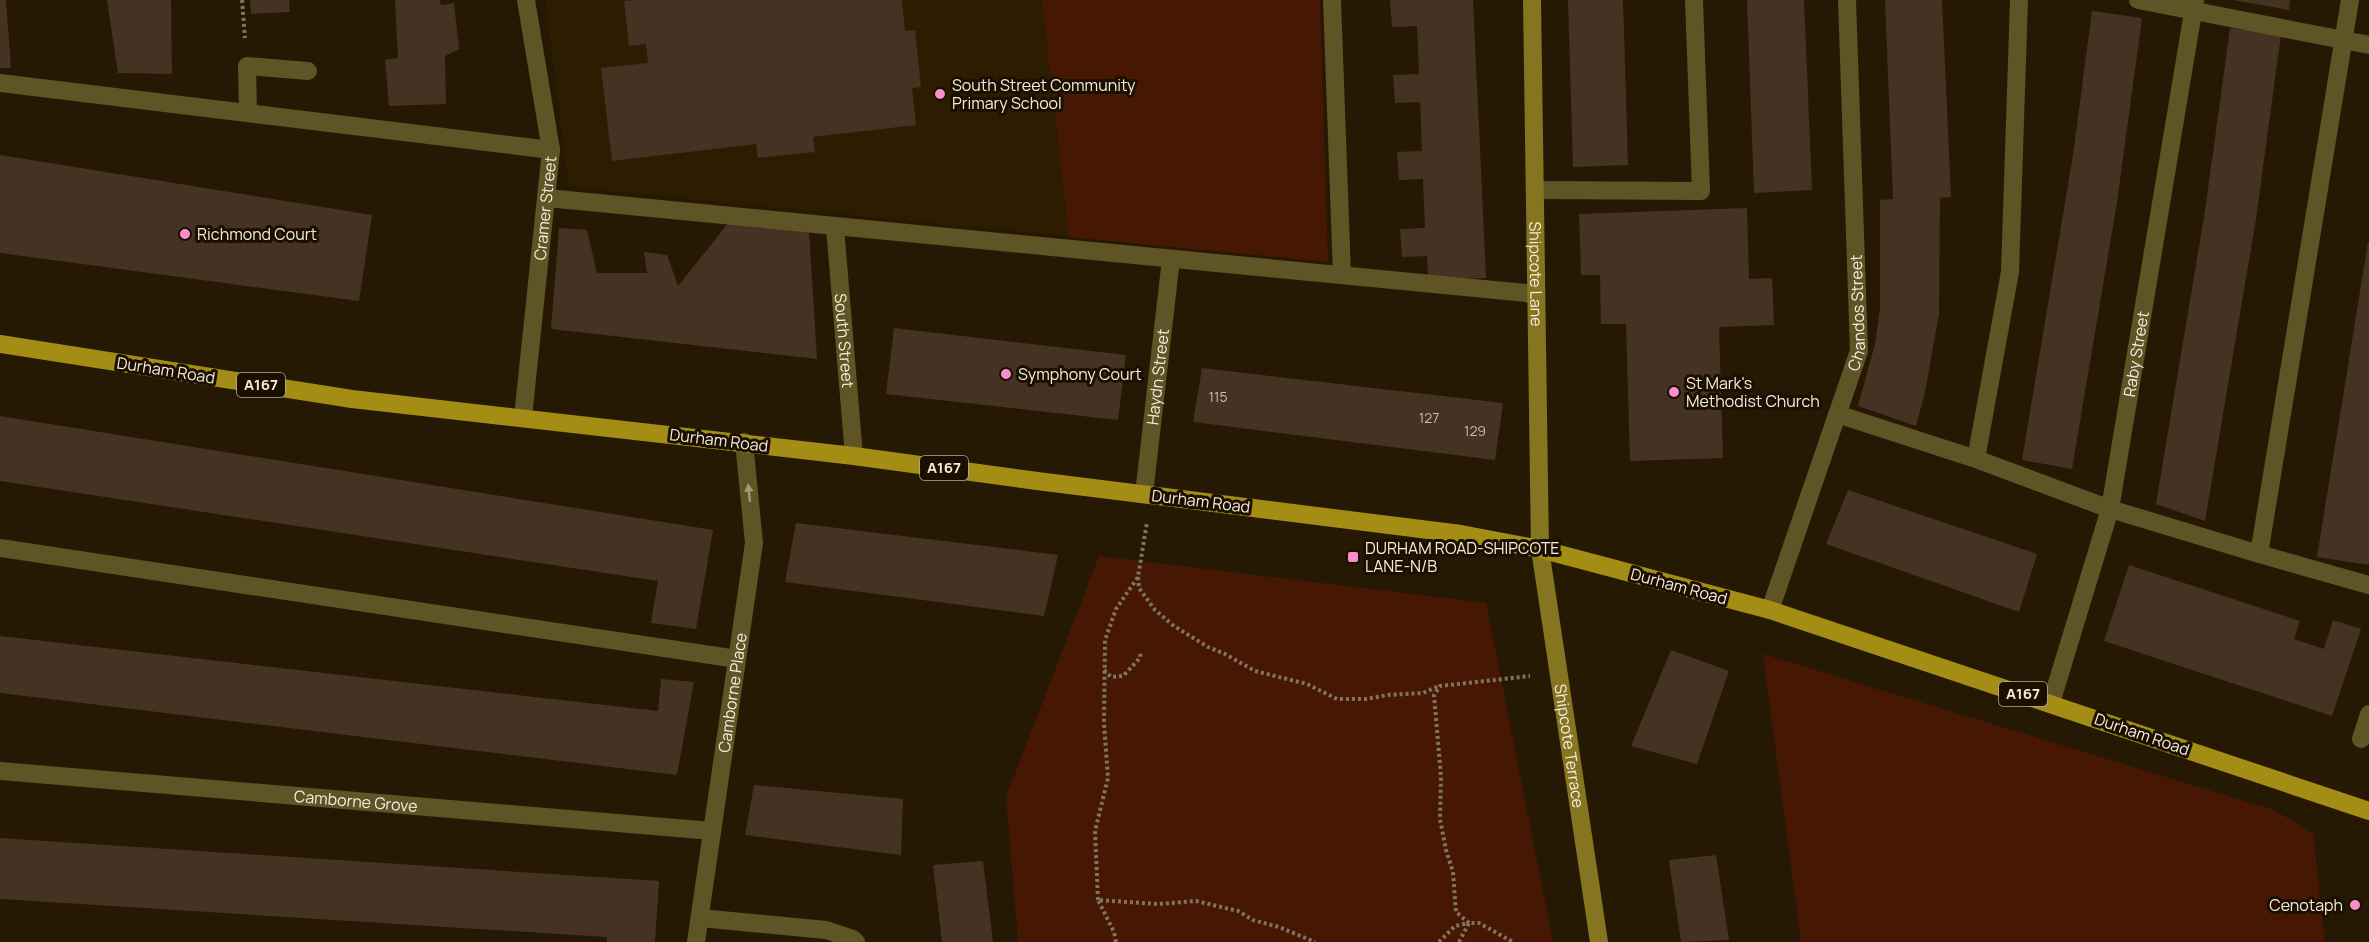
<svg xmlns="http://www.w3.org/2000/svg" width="2369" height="942" viewBox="0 0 2369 942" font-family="Manrope,sans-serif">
  <rect width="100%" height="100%" fill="#251904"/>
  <path fill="#2c1d01" d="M545,0H1320L1328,262L569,187Z"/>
  <path fill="#461803" d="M1042,0H1320L1328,262L1069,237Z
    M1099,556L1486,603L1553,942H1018L1006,797Z
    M1763,654L2274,810L2313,833L2325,942H1801Z"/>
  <path fill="#463222" d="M0,0H6L11,68H0Z
    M107,0H171L172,74L118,73Z
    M250,0H289L290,12L251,14Z
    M395,0H440L441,5L454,3L459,49L445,56L446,104L389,106L385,60L398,58Z
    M635,0H902L905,31L915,30L921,87L912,88L916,125L813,137L815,152L758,158L756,144L612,161L601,68L648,63L646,44L629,46L624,1Z
    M1390,0H1473L1486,278L1428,280L1427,256L1402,257L1400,229L1425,228L1423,179L1399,180L1397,152L1422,151L1420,102L1395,103L1393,75L1419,74L1417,26L1392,27Z
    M1568,0H1623L1628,165L1573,167Z
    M1747,0H1804L1812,190L1754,193Z
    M1885,0H1942L1951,197L1940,198L1939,314L1925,392L1916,426L1858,406L1875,344L1880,308V200L1893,199Z
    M2233,0H2290L2289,10Z
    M2092,11L2142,18L2117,202L2072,469L2022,460L2073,155Z
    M2230,28L2281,35L2256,219L2205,521L2156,504L2205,211Z
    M0,155L372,215L359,301L0,253Z
    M1747,208L1749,279L1772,278L1774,325L1719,327L1723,458L1630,461L1626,324H1601L1600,275H1581L1579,214Z
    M734,216L809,231L817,359L551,329L559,228L587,230L597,273H647L644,252L667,255L678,286Z
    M2368,242H2369V565L2317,557Z
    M894,328L1126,355L1118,420L886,394Z
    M1202,368L1503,403L1495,460L1193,422Z
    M0,416L713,530L696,629L651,623L658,581L0,481Z
    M1848,490L2037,554L2019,612L1826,544Z
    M796,523L1058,555L1044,616L785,582Z
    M2129,565L2300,621L2294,639L2324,649L2333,620L2361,629L2332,716L2104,641Z
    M0,636L658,711L661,679L694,682L677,775L0,693Z
    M1671,650L1729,671L1697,764L1631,746Z
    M754,785L903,799L901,855L745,835Z
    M0,838L659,881L655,942H607V937L0,899Z
    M1716,855L1729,940L1681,942L1669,860Z
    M983,861L993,942H942L933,865Z"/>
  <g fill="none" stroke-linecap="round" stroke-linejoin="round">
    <path stroke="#7e7462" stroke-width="4" stroke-dasharray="3 3" stroke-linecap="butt" d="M242,0L245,38
      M1138,577L1139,588L1155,610L1174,626L1208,647L1225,654L1255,671L1307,684L1337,699H1366L1388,695L1423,693L1439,686
      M1104,670L1111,677L1123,676L1140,658L1141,651
      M1098,900L1095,831L1108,778L1104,724L1105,640L1116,609L1138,577L1147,522
      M1469,923L1456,912L1453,872L1446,850L1440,819L1441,777L1434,695L1440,686L1530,676
      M1116,942L1114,932L1098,900L1158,904L1196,901L1238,911L1253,920L1279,927L1315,942
      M1439,942L1455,926L1469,923
      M1459,942L1469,923H1479L1513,942"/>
    <path stroke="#5f5425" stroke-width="18" d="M1332,0L1342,275
      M2138,0L2369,45
      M1535,190L1701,191L1694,0
      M547,198L1536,294
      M1837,414L1976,459L2110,509L2259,554L2369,585
      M1976,459L2010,272L2019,0
      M0,548L737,659
      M2259,554L2350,0"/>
    <g stroke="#5f5425" stroke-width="18">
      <path d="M0,83L551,150"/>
      <path d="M248,113L247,66L308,71"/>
      <path id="s1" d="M835,227L854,456"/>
      <path id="s2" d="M523,417L551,150L526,0"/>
      <path id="s3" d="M1144,494L1171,259"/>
      <path id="s4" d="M1770,610L1859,351L1847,0"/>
      <path id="s5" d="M2051,703L2110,509L2195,0"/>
      <path d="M2361,739L2369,714"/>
      <path id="s6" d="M0,771L712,831"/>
      <path d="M700,918L826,930L853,939L856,942"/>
      <path id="s7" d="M696,942L754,543L744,442"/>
    </g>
    <path stroke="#857420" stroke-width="18" id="s8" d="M1532,0L1540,549L1599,942"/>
    <path stroke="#a48d14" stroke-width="18" d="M0,344L352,399L854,456L1037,481L1461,534L1540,549L1770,610L2369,811"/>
  </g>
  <defs><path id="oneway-solid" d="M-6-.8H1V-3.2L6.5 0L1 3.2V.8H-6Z" transform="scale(1.5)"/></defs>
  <use fill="#a29879" href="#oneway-solid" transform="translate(749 493) rotate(-96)"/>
  <g fill="#f98fca" stroke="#1b1000" stroke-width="2">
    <circle cx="940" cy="94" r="6"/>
    <circle cx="185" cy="234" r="6"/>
    <circle cx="1006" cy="374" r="6"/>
    <circle cx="1674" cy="392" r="6"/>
    <rect x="1347" y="551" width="12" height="12" rx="3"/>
    <circle cx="2355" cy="905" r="6"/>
  </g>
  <g text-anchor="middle" stroke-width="6" stroke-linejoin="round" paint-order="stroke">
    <g font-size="14" fill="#c9beb0">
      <text x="1218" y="402">115</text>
      <text x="1429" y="423">127</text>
      <text x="1475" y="436">129</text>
    </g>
    <g fill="#1b1000" stroke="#b4aa9c" stroke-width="1.5">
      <rect x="237" y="373" width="48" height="24" rx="4.5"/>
      <rect x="920" y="456" width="48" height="24" rx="4.5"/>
      <rect x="1999" y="682" width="48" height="24" rx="4.5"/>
    </g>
    <g font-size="15" font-weight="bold" fill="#f5ecdf">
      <text x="261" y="390">A167</text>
      <text x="944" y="473">A167</text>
      <text x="2023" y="699">A167</text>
    </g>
    <g font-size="16" fill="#f5ecdf" stroke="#1b1000" text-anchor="start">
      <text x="952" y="91">South Street Community<tspan x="952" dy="18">Primary School</tspan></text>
      <text x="197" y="240">Richmond Court</text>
      <text x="1018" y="380">Symphony Court</text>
      <text x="1686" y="389">St Mark's<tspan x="1686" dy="18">Methodist Church</tspan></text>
      <text x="1365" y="554">DURHAM ROAD-SHIPCOTE<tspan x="1365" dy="18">LANE-N/B</tspan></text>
      <text x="2343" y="911" text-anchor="end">Cenotaph</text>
    </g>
    <g font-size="16" fill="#f5ecdf" stroke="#1b1000">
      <text dy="6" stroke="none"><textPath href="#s2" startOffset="210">Cramer Street</textPath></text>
      <text dy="6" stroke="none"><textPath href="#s8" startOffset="274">Shipcote Lane</textPath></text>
      <text dy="6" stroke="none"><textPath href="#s4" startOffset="312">Chandos Street</textPath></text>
      <text dy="6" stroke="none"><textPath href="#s1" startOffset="114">South Street</textPath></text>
      <text dy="6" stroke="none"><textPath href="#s5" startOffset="360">Raby Street</textPath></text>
      <text transform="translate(166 370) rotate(9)" y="6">Durham Road</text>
      <text dy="6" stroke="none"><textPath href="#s3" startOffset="118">Haydn Street</textPath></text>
      <text transform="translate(719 440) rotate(7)" y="6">Durham Road</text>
      <text transform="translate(1201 501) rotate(7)" y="6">Durham Road</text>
      <text transform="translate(1679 586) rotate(15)" y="6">Durham Road</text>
      <text dy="6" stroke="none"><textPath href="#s7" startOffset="252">Camborne Place</textPath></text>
      <text transform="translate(2142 734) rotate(19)" y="6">Durham Road</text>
      <text dy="6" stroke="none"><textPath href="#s8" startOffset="748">Shipcote Terrace</textPath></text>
      <text dy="6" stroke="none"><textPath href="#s6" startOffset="357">Camborne Grove</textPath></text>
    </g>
  </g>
</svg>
